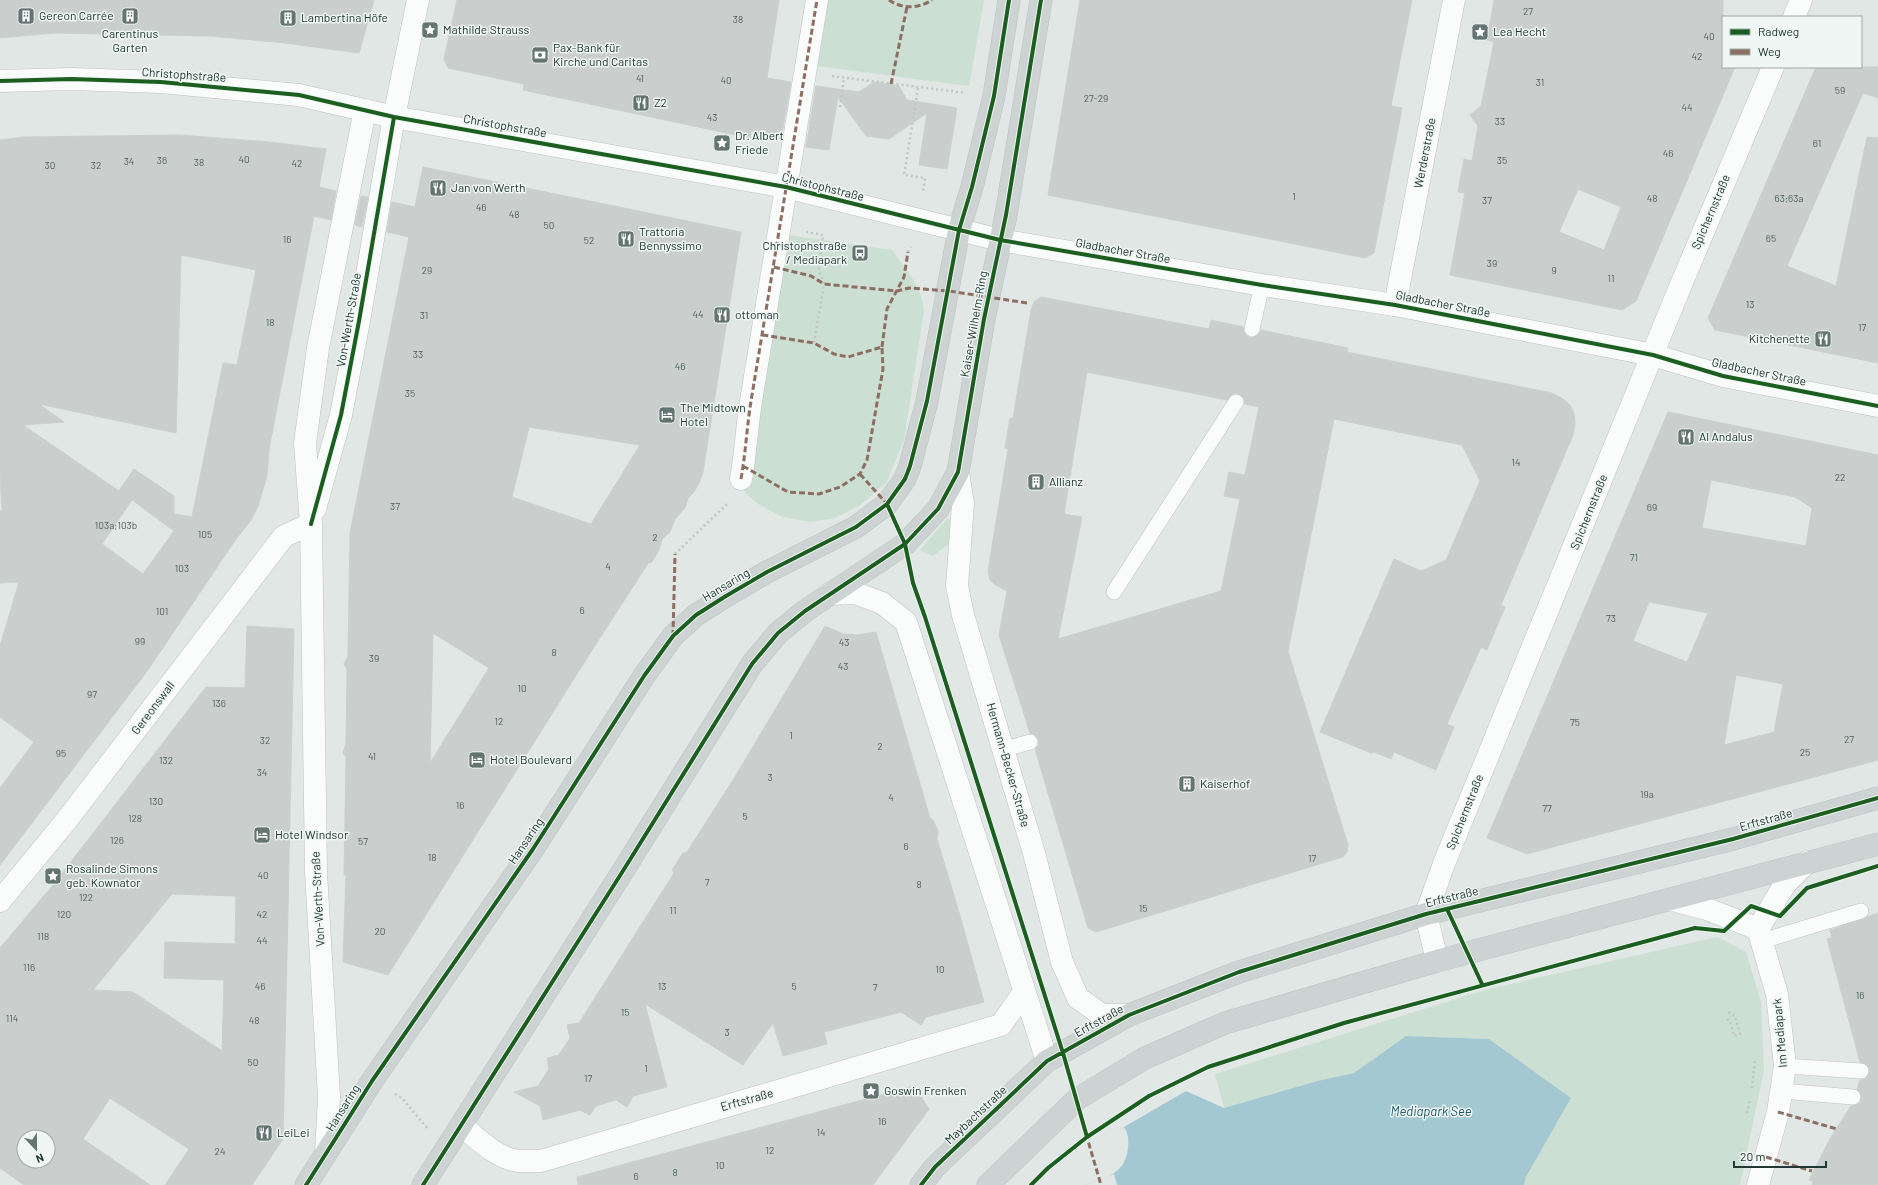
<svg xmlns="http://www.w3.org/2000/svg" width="1878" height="1185" viewBox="0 0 1878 1185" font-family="Barlow,sans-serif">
  <rect width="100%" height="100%" fill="#e1e7e4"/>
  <path fill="#cbdfd2" d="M828,0H984L969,86L817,66Z
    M788,235L892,250C906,269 921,286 924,310L904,440L886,483L859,506L834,518L810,522L783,517L758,504L743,490Z
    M948,518L954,526L951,542L933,556L920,550Z
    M1717,937L1746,952L1761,1002L1764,1070L1740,1185H1524L1526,1177L1571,1098L1489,1039L1406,1036L1354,1073L1317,1081L1224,1108L1215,1074L1485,990Z"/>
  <path fill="#a4c8d2" d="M1406,1036L1489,1039L1571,1098L1526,1177L1524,1185H1085C1107,1178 1126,1173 1128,1147C1129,1140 1128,1133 1124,1127L1186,1091L1224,1108L1317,1081L1354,1073Z"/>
  <path fill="#e1e7e4" d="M1114,1174L1117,1185H1085L1099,1180Z"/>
  <path fill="#cacfcd" stroke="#cad0cd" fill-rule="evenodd" d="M0,0H374L359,53L285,43L209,36L54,33L0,38Z
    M457,0H779L767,78L791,82L781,139L751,131L750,138L618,110L523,90L524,84L448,68L444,59Z
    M1080,0H1412L1391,106L1402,108L1374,253L1365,258L1048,195Z
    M1494,0H1723V67H1735L1636,301L1622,310L1450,275L1465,193L1458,192L1464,159L1472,161L1478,126L1470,115L1481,106L1494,42L1487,40ZM1578,189L1621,207L1604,250L1559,232Z
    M1816,67H1878V98L1863,93L1787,266L1836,286L1867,137L1878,138V363L1715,330L1708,318Z
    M874,82L899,86L907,100L957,108L947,169L919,165L927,113L889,139L866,136L838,97L829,150L806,147L816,86L859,92Z
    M180,135L270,142L326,149L319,187L336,191L331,220L314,216L269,449L267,476L258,506L251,520L236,539L148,670L0,865V788L34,742L0,717V646L19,582L0,583V511H2L0,471V140L23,137ZM181,255L256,270L237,365L223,363L192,517L174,514V496L134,469L119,491L132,500L23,425L64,422L39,404L176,433ZM132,500L174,531L143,574L102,544Z
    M423,167L741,232L703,472L699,483L694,492L688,498L685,508L675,519L670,532L662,539L659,550L651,563L649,562L594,647L388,975L343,962L346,875H344L346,757L343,753L346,744L347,670L344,663L348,657L350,533L409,237L387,232L392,202L415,207ZM529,427L640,445L591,524L512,497ZM433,633L489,668L430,763Z
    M361,196L368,197L362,227L355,225Z
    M1041,297L1209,329L1211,320L1243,327L1246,335L1250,338L1258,335L1261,330L1348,348L1347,352L1552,393L1563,399L1570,405L1574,414L1575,424L1573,435L1501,605L1505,607L1487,650L1481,647L1447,724L1454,727L1436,770L1394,752L1391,759L1374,752L1371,753L1320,732L1394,559L1421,571L1446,560L1480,481L1462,445L1334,419L1288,651L1348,845L1347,852L1343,857L1096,932L1088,928L1035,749L1039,745L1038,739L1036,735L1030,733L999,635L1007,591L994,584L990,580L988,571L1008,449L1005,448L1010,418H1013L1031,310L1034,302ZM1087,372L1227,400L1232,394L1237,393L1244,398L1245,404L1259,407L1245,475L1229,472L1224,496L1240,499L1221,591L1058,639L1082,517L1064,514Z
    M1668,412L1878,455V760L1527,854L1487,838ZM1711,480L1795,497L1812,508L1806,546L1702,528ZM1649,602L1708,613L1687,662L1633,641ZM1736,675L1783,684L1774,732L1724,745Z
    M247,626L294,629L283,1139L252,1185H165L189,1149L110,1098L83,1139L150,1185H24L0,1168V948L53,885L206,687L245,688ZM172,894L236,896L235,944L165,942L164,978L224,980L222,1051L133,992L93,990ZM24,1137H48V1161H24Z
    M825,626L843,634L857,635L876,632L930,818L933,820L938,831L937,839L959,912L984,1002L926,1017L921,1025L901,1012L824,1032L827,1044L783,1056L773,1023L743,1065L645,1004L667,1087L633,1096L627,1107L616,1100L596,1106L590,1115L580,1110L543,1120L540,1106L514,1092L538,1086L549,1069L547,1058L559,1055L570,1038L567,1025L579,1023L674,873L672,870L683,853L687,852L733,780Z
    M1878,913V1185H1812L1813,1181L1809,1180L1831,1137L1851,1106L1856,1105L1861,1102V1094L1857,1089L1860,1080L1865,1079L1870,1071L1866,1064L1860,1062L1827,939L1832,938L1830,930Z
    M914,1086L929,1109L873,1185H578L577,1177Z"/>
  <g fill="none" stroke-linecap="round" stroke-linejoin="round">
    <g stroke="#bec3c1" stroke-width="16">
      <path id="service" d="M1252,329L1262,285
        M1114,592L1236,402
        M1002,750L1030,742
        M1762,941L1861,911
        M1785,1066L1861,1071
        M1781,1091L1853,1097"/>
    </g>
    <g stroke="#bec3c1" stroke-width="23">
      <path id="pedestrian" d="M741,479C746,451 747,423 752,395C774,263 795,132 817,0"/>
    </g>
    <g stroke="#bec3c1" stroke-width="23">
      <path id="minor" d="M1794,17L1801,0
        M1395,305L1454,0
        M958,472L963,504L957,586L963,615L1034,853L1062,962L1078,998L1102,1015H1129
        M315,509L341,415L359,321L394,117L418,0
        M829,594L855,593L882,603L906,622L1047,1061
        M1673,900L1707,909L1758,929
        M0,901L66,821L284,536L311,524
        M1437,961L1426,914L1445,861L1680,287L1773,67
        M462,1126C478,1139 497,1159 519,1161C526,1161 534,1161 541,1161L1001,1025L1024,992
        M326,1153L329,1097L316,872L311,524L305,443L318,348L365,110
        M1758,1185L1778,1112L1785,1066L1777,994L1758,929L1785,884L1807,862"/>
    </g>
    <g stroke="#bec3c1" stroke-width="23">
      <path id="tertiary" d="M0,81L71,79L161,82L299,95L394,117L786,187L1000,240L1262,285L1395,305L1653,355L1723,376L1878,406"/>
    </g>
    <g stroke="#bcc3c1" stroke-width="23">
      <path id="primary" d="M306,1185L372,1081L533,849L644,676L673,636L696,615L726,596L767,572L856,527L887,504L905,479L910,466L927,401L959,230L972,187L994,96L1009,0
        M423,1185L621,874L752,664L778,633L805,611L905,544L938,509L958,472L984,319L1006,215L1041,0
        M921,1185L935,1167L1047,1061L1129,1015L1239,972L1426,914L1733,839L1878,798
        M988,1185L1077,1099L1145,1058L1225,1023L1437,961L1878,844"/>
    </g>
    <path stroke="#bfc7c4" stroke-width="2.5" stroke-dasharray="2 3" stroke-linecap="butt" d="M832,76L966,93
      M918,88L904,175L925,178L923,193
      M840,107L844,77
      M806,232L823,235L819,270L824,284L814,343
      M908,252L911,247
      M675,554L729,502
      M911,573L917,595
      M1727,1019L1730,1021L1734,1036L1740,1034L1735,1016L1728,1012
      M1752,1088L1755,1059
      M395,1094L402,1098L427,1128
      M1747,1113L1750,1099"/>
    <use href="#service" stroke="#fafbfb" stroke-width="15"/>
    <use href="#pedestrian" stroke="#fafbfb" stroke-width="22"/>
    <use href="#minor" stroke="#fafbfb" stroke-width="22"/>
    <use href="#tertiary" stroke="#fafbfb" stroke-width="22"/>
    <use href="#primary" stroke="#cdd3d2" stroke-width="22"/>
    <path stroke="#8d6e63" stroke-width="3" stroke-dasharray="6 3" stroke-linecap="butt" d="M889,0C902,9 918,9 932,0
      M891,84L907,7
      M774,267L811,276L824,284L897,291L909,288L949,291L1027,303
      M882,347L887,309L904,277L908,252
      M743,466L788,492L819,494L840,487L860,474L867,460L883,369L882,347L848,357L834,354L814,343L763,335
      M860,474L887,504
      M741,479C746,451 747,423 752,395C774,263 795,132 817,0
      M673,636L675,554
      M1778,1112L1837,1129
      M1086,1134L1101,1185
      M1766,1157L1812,1171"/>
    <g stroke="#eff6f3" stroke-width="6">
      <path id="cycleway" d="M0,81L71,79L161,82L299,95L394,117L786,187L1000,240L1262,285L1395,305L1653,355L1723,376L1878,406
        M887,504L905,544L913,583L925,617L1063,1053L1087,1137
        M311,524L341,415L359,321L394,117
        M1447,909L1482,984
        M306,1185L372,1081L533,849L644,676L673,636L696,615L726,596L767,572L856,527L887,504L905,479L910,466L927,401L959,230L972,187L994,96L1009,0
        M423,1185L621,874L752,664L778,633L805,611L905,544L938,509L958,472L984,319L1006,215L1041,0
        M921,1185L935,1167L1047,1061L1129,1015L1239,972L1426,914L1733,839L1878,798
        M1031,1185L1048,1168L1087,1137L1149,1096L1208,1067L1344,1023L1695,928L1724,931L1751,906L1780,916L1807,888L1878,866"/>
    </g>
    <use href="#cycleway" stroke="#1b5e20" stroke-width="4"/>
  </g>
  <defs>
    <g id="building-square" transform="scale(0.9)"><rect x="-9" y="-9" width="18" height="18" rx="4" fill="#647571" stroke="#eff6f3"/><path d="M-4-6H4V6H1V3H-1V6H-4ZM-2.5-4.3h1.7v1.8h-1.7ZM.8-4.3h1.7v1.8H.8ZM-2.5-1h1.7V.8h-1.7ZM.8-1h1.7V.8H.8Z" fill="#fff"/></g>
    <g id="sight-square" transform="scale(0.9)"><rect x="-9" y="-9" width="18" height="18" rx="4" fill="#647571" stroke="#eff6f3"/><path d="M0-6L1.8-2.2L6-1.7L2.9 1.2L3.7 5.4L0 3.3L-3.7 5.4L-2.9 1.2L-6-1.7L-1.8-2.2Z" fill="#fff"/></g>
    <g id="bank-square" transform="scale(0.9)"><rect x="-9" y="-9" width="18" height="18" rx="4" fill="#647571" stroke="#eff6f3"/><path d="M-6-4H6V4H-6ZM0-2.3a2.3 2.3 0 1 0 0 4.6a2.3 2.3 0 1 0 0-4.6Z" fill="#fff"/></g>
    <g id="restaurant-square" transform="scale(0.9)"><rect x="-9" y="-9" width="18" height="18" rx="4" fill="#647571" stroke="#eff6f3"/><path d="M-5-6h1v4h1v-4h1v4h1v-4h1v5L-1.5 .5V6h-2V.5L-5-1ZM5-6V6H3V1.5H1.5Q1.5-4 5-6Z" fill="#fff"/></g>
    <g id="bus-square" transform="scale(0.9)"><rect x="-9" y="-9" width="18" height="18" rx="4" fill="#647571" stroke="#eff6f3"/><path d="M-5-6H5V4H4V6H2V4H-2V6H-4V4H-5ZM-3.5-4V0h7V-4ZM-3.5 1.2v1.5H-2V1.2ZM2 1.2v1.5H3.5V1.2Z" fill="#fff"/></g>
    <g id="hotel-square" transform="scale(0.9)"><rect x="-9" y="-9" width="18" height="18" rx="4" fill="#647571" stroke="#eff6f3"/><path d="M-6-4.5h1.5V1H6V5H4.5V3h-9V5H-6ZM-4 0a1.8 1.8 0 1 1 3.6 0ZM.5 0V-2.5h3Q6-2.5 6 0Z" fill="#fff"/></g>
  </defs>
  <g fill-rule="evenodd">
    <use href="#building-square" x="26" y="16"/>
    <use href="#building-square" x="130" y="16"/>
    <use href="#building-square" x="288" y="18"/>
    <use href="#sight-square" x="430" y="30"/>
    <use href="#sight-square" x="1480" y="32"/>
    <use href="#bank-square" x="540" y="55"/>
    <use href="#restaurant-square" x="641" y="103"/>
    <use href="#sight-square" x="722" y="143"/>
    <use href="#restaurant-square" x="438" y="188"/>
    <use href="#restaurant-square" x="626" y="239"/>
    <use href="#bus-square" x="860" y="253"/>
    <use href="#restaurant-square" x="722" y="315"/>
    <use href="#restaurant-square" x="1823" y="339"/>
    <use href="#hotel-square" x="667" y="415"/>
    <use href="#restaurant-square" x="1686" y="437"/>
    <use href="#building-square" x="1036" y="482"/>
    <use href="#hotel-square" x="477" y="760"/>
    <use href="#building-square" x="1187" y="784"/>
    <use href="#hotel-square" x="262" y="835"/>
    <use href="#sight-square" x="53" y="876"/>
    <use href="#sight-square" x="871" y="1091"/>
    <use href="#restaurant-square" x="264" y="1133"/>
  </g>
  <g text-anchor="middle" stroke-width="3" stroke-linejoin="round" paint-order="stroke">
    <g font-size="10" fill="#4c5e5a">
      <text x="1528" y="15">27</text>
      <text x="738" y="23">38</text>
      <text x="1709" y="40">40</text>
      <text x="1697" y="60">42</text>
      <text x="640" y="82">41</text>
      <text x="726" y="84">40</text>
      <text x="1540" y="86">31</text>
      <text x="1840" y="94">59</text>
      <text x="1096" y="102">27-29</text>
      <text x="1687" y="111">44</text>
      <text x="712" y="121">43</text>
      <text x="1500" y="125">33</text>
      <text x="1817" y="147">61</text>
      <text x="1668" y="157">46</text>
      <text x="244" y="163">40</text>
      <text x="162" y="164">36</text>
      <text x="1502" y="164">35</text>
      <text x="129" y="165">34</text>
      <text x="199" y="166">38</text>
      <text x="297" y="167">42</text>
      <text x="50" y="169">30</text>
      <text x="96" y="169">32</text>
      <text x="1294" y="200">1</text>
      <text x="1652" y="202">48</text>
      <text x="1789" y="202">63;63a</text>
      <text x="1487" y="204">37</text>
      <text x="481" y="211">46</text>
      <text x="514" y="218">48</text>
      <text x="549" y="229">50</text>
      <text x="1771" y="242">65</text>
      <text x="287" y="243">16</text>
      <text x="589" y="244">52</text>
      <text x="1492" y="267">39</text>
      <text x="427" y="274">29</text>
      <text x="1554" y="274">9</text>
      <text x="1611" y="282">11</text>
      <text x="1750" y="308">13</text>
      <text x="698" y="318">44</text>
      <text x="424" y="319">31</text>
      <text x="270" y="326">18</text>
      <text x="1862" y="331">17</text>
      <text x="418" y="358">33</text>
      <text x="680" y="370">46</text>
      <text x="410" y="397">35</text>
      <text x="1516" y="466">14</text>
      <text x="1840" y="481">22</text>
      <text x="395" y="510">37</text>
      <text x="1652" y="511">69</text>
      <text x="116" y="529">103a;103b</text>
      <text x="205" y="538">105</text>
      <text x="655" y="541">2</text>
      <text x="1634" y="561">71</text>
      <text x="608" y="570">4</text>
      <text x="182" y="572">103</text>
      <text x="582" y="614">6</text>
      <text x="162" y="615">101</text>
      <text x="1611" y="622">73</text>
      <text x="140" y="645">99</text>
      <text x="844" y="646">43</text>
      <text x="554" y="656">8</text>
      <text x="374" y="662">39</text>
      <text x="843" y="670">43</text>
      <text x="522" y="692">10</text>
      <text x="92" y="698">97</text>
      <text x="219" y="707">136</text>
      <text x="499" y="725">12</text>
      <text x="1575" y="726">75</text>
      <text x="791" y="739">1</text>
      <text x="1849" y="743">27</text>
      <text x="265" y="744">32</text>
      <text x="880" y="750">2</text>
      <text x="1805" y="756">25</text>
      <text x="61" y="757">95</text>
      <text x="372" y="760">41</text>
      <text x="166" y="764">132</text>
      <text x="262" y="776">34</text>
      <text x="770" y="781">3</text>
      <text x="1647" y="798">19a</text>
      <text x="891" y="801">4</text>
      <text x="156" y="805">130</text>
      <text x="460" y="809">16</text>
      <text x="1547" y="812">77</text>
      <text x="745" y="820">5</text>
      <text x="135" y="822">128</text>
      <text x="117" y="844">126</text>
      <text x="363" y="845">57</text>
      <text x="906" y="850">6</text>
      <text x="432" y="861">18</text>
      <text x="1312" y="862">17</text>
      <text x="263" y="879">40</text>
      <text x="707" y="886">7</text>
      <text x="919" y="888">8</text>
      <text x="86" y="901">122</text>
      <text x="1143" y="912">15</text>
      <text x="673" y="914">11</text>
      <text x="64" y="918">120</text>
      <text x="262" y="918">42</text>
      <text x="380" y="935">20</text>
      <text x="43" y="940">118</text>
      <text x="262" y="944">44</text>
      <text x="29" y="971">116</text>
      <text x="940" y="973">10</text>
      <text x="260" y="990">46</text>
      <text x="662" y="990">13</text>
      <text x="794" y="990">5</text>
      <text x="875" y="991">7</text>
      <text x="1860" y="999">16</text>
      <text x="625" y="1016">15</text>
      <text x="12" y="1022">114</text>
      <text x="254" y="1024">48</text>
      <text x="727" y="1036">3</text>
      <text x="253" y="1066">50</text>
      <text x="646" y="1072">1</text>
      <text x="588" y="1082">17</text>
      <text x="882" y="1125">16</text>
      <text x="821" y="1136">14</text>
      <text x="770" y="1154">12</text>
      <text x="220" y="1155">24</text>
      <text x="720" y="1169">10</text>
      <text x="675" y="1176">8</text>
      <text x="636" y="1180">6</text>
    </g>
    <g font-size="12" fill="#213733" stroke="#eff6f3" text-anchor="start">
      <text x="39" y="20">Gereon Carrée</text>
      <text x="301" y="22">Lambertina Höfe</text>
      <text x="443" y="34">Mathilde Strauss</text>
      <text x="1493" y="36">Lea Hecht</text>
      <text x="130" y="38" text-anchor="middle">Carentinus<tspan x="130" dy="14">Garten</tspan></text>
      <text x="553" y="52">Pax-Bank für<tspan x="553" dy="14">Kirche und Caritas</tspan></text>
      <text x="654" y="107">Z2</text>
      <text x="735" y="140">Dr. Albert<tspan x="735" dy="14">Friede</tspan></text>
      <text x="451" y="192">Jan von Werth</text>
      <text x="639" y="236">Trattoria<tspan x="639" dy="14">Bennyssimo</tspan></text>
      <text x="847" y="250" text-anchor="end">Christophstraße<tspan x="847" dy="14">/ Mediapark</tspan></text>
      <text x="735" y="319">ottoman</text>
      <text x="1810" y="343" text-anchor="end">Kitchenette</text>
      <text x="680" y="412">The Midtown<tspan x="680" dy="14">Hotel</tspan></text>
      <text x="1699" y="441">Al Andalus</text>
      <text x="1049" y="486">Allianz</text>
      <text x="490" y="764">Hotel Boulevard</text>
      <text x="1200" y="788">Kaiserhof</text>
      <text x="275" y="839">Hotel Windsor</text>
      <text x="66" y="873">Rosalinde Simons<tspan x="66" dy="14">geb. Kownator</tspan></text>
      <text x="884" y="1095">Goswin Frenken</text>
      <text x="277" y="1137">LeiLei</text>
    </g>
    <g font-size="12" fill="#213733" stroke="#eff6f3">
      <text transform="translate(184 75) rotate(4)" y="4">Christophstraße</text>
      <text transform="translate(505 126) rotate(10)" y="4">Christophstraße</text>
      <text transform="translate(1425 153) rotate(-79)" y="4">Werderstraße</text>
      <text transform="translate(823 187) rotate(14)" y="4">Christophstraße</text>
      <text transform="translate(1711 212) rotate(-67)" y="4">Spichernstraße</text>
      <text transform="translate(1123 251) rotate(10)" y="4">Gladbacher Straße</text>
      <text transform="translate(1443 304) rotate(11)" y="4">Gladbacher Straße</text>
      <text transform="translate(349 320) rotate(-80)" y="4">Von-Werth-Straße</text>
      <text transform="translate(974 324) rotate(-80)" y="4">Kaiser-Wilhelm-Ring</text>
      <text transform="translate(1759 372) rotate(12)" y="4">Gladbacher Straße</text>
      <text transform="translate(1589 512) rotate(-68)" y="4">Spichernstraße</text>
      <text transform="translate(726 585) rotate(-31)" y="4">Hansaring</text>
      <text transform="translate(153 708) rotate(-53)" y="4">Gereonswall</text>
      <text transform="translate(1008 765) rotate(74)" y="4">Hermann-Becker-Straße</text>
      <text transform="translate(1465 812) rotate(-68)" y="4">Spichernstraße</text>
      <text transform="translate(1766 820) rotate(-16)" y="4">Erftstraße</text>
      <text transform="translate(526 841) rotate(-56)" y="4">Hansaring</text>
      <text transform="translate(1452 897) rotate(-14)" y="4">Erftstraße</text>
      <text transform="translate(318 899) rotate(-93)" y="4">Von-Werth-Straße</text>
      <text transform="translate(1099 1021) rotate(-29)" y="4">Erftstraße</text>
      <text transform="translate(1780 1033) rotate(-95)" y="4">Im Mediapark</text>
      <text transform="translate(747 1100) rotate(-16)" y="4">Erftstraße</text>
      <text transform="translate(343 1108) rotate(-58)" y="4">Hansaring</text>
      <text transform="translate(976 1115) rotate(-43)" y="4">Maybachstraße</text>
    </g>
    <g font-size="13" font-style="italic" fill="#215b6e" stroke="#eff6f3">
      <text x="1431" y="1116">Mediapark See</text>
    </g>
  </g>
  <rect x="1722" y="16" width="140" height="52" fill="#eff6f3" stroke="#9daaa6"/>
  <rect x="1730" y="29" width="20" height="6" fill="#1b5e20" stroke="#9daaa6"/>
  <text x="1758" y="36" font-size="12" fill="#213733">Radweg</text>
  <rect x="1730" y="49" width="20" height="6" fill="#8d6e63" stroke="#9daaa6"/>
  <text x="1758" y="56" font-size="12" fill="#213733">Weg</text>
  <g transform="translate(36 1149) rotate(158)"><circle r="19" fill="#eff6f3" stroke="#9daaa6"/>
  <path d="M0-3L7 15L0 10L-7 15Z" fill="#647571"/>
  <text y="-6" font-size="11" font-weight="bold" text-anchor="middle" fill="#213733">N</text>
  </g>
  <path d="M1734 1161v6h92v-6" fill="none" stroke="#213733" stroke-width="2"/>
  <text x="1740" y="1161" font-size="12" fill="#213733" stroke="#eff6f3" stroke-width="3" paint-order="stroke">20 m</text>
</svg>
